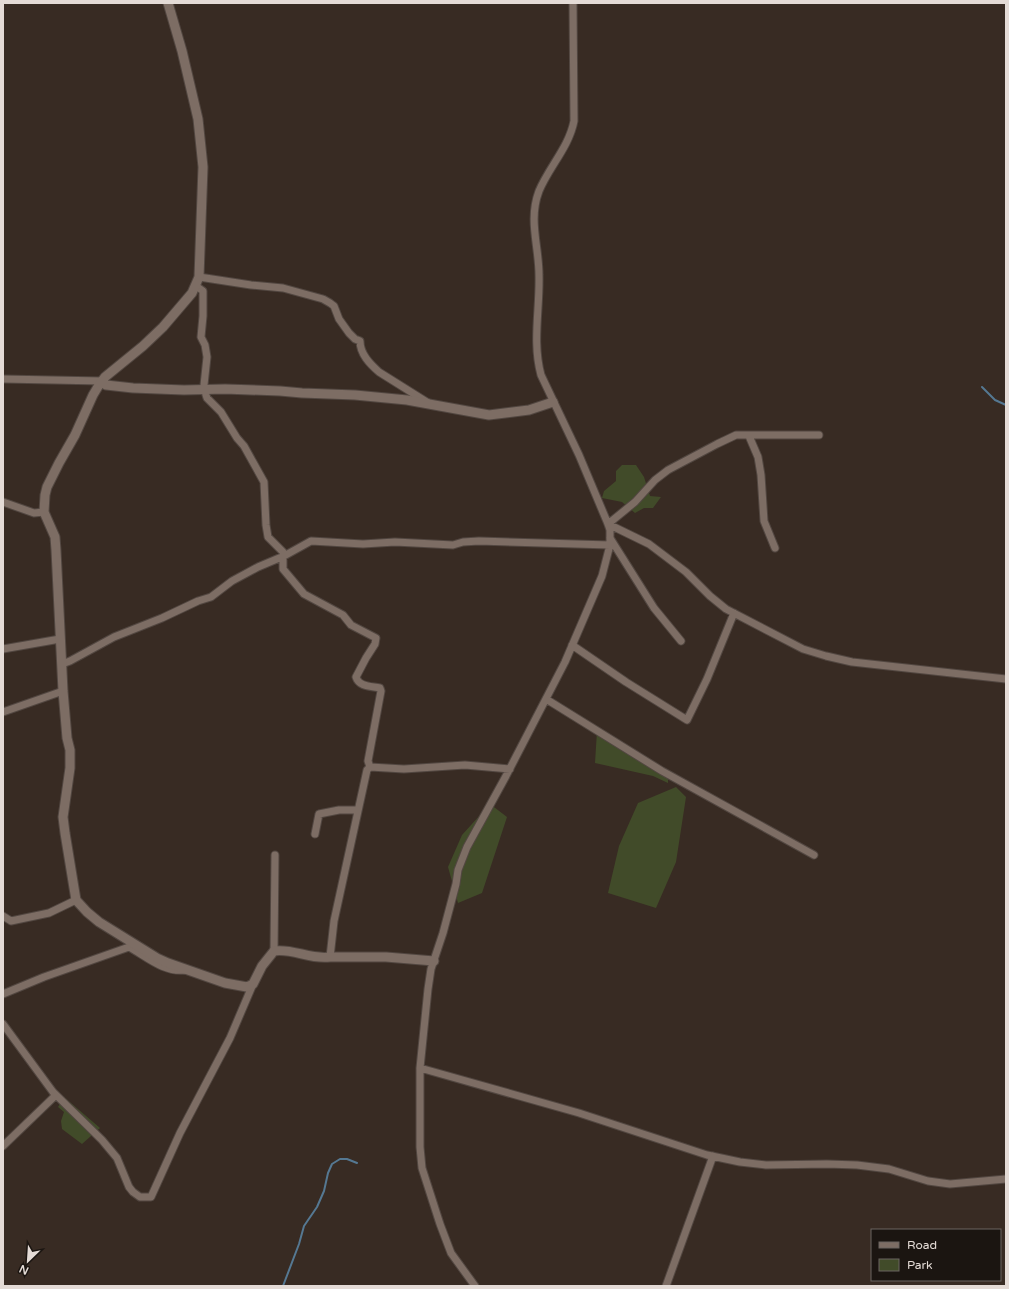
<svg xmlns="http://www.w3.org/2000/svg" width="1009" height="1289" viewBox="0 0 1009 1289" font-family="'Varela Round',sans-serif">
  <rect width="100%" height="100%" fill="#382b23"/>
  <path fill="#414b29" d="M622,465H636L644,477L650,496L661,497L653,508H644L635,513L622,502L602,498L604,491L616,481V471Z
    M597,731L668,774V783L653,776L595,763Z
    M676,787L686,797L676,862L656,908L608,893L619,846L638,803Z
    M490,804L507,817L482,893L458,903L448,867L462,835Z
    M64,1097L100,1128L82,1144L62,1129L61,1121L64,1112L58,1107Z"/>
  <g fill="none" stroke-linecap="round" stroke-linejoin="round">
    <path stroke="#557892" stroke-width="2" d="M982,387L995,400L1006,405
      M283,1286L299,1244L304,1226L317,1207L324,1191L328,1173L332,1164L340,1159H347L357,1163"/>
    <g stroke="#524741" stroke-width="9">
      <path id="minor" d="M199,277L251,285L283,288L323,299L330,303L334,306L339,319L349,333L355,339L360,341C360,354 370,364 379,372L430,404
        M196,286L203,291V316L201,337L205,345L207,357L204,385L206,395L207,398L221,412L237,438L244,446L264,482L266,525L268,537L283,552V569L304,594L343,615L351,625L376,638L375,644L366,658L356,677C359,687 371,686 380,688L381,691L368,761L370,767
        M3,379L102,381
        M819,435H736L717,444L668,470L655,480L635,502L608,524L649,544L686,572L710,596L726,609L803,649L826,656L852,662L1006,679
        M749,436L758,457L761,475L764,521L775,548
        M3,502L34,513L44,512
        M610,538L654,608L681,641
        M572,645L626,682L687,720L707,679L734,613
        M3,649L60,639
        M62,664L70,661L114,637L162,618L198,601L211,597L232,581L258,567L284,556L311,541L363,544L395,542L453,545L463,542L479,541L610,545
        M546,699L662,771L814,855
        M3,712L63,691
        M315,834L319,814L339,810H358
        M3,916L11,921L49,913L76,900
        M274,951L275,855
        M330,957L334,921L367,770L370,767L404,769L465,765L510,769
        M3,994L44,977L129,947C147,957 164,973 186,970
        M3,1024L53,1092L102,1140L117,1158L129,1187L133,1192L140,1197H151L180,1133L230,1038L253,984
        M420,1068L579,1113L707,1155L740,1162L766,1165L827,1164L857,1165L889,1169L928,1181L950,1184L1006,1179
        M3,1146L56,1095
        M475,1286L451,1253L440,1224L422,1168L420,1147V1068L428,989L431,969L443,933L456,884L458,870L467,847L506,776L565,662L602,576L610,545V530L608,524L579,455L541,375C532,342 540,309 539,275C539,246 528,220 539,191C549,167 569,147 574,121L573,3
        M666,1286L713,1156"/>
    </g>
    <g stroke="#524741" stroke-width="11">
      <path id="tertiary" d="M168,3L182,51L198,119L203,167L199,277L192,293L163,327L143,346L105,377L99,385L93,395L75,435L59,463L47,487L45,495L44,512L55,537L56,550L63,691L67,738L70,750V768L63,817L65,833L76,900L87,912L99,922L157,958L168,963L225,983L247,987L253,984L262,966L274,951C293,948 310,960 330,957H386L434,961
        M102,381L106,385L133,388L184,390L225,389L280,391L302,393L355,395L407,400L489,415L529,410L553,402"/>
    </g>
    <use href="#minor" stroke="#7d6d64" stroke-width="7"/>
    <use href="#tertiary" stroke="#7d6d64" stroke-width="9"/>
  </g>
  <rect width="1009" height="1289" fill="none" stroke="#e4dbd6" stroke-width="8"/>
  <rect x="871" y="1229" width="130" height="52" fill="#1b1511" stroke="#6b6460"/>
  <rect x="879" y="1242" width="20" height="6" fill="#7d6d64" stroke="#6b6460"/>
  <text x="907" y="1249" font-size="12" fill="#e4dbd6">Road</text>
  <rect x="879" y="1259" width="20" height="12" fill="#414b29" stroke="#6b6460"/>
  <text x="907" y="1269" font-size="12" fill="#e4dbd6">Park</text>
  <g transform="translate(28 1261) rotate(205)" stroke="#1b1511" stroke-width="3" paint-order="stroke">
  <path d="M0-3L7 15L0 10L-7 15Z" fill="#e4dbd6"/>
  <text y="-6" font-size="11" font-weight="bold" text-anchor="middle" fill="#e4dbd6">N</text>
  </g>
</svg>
